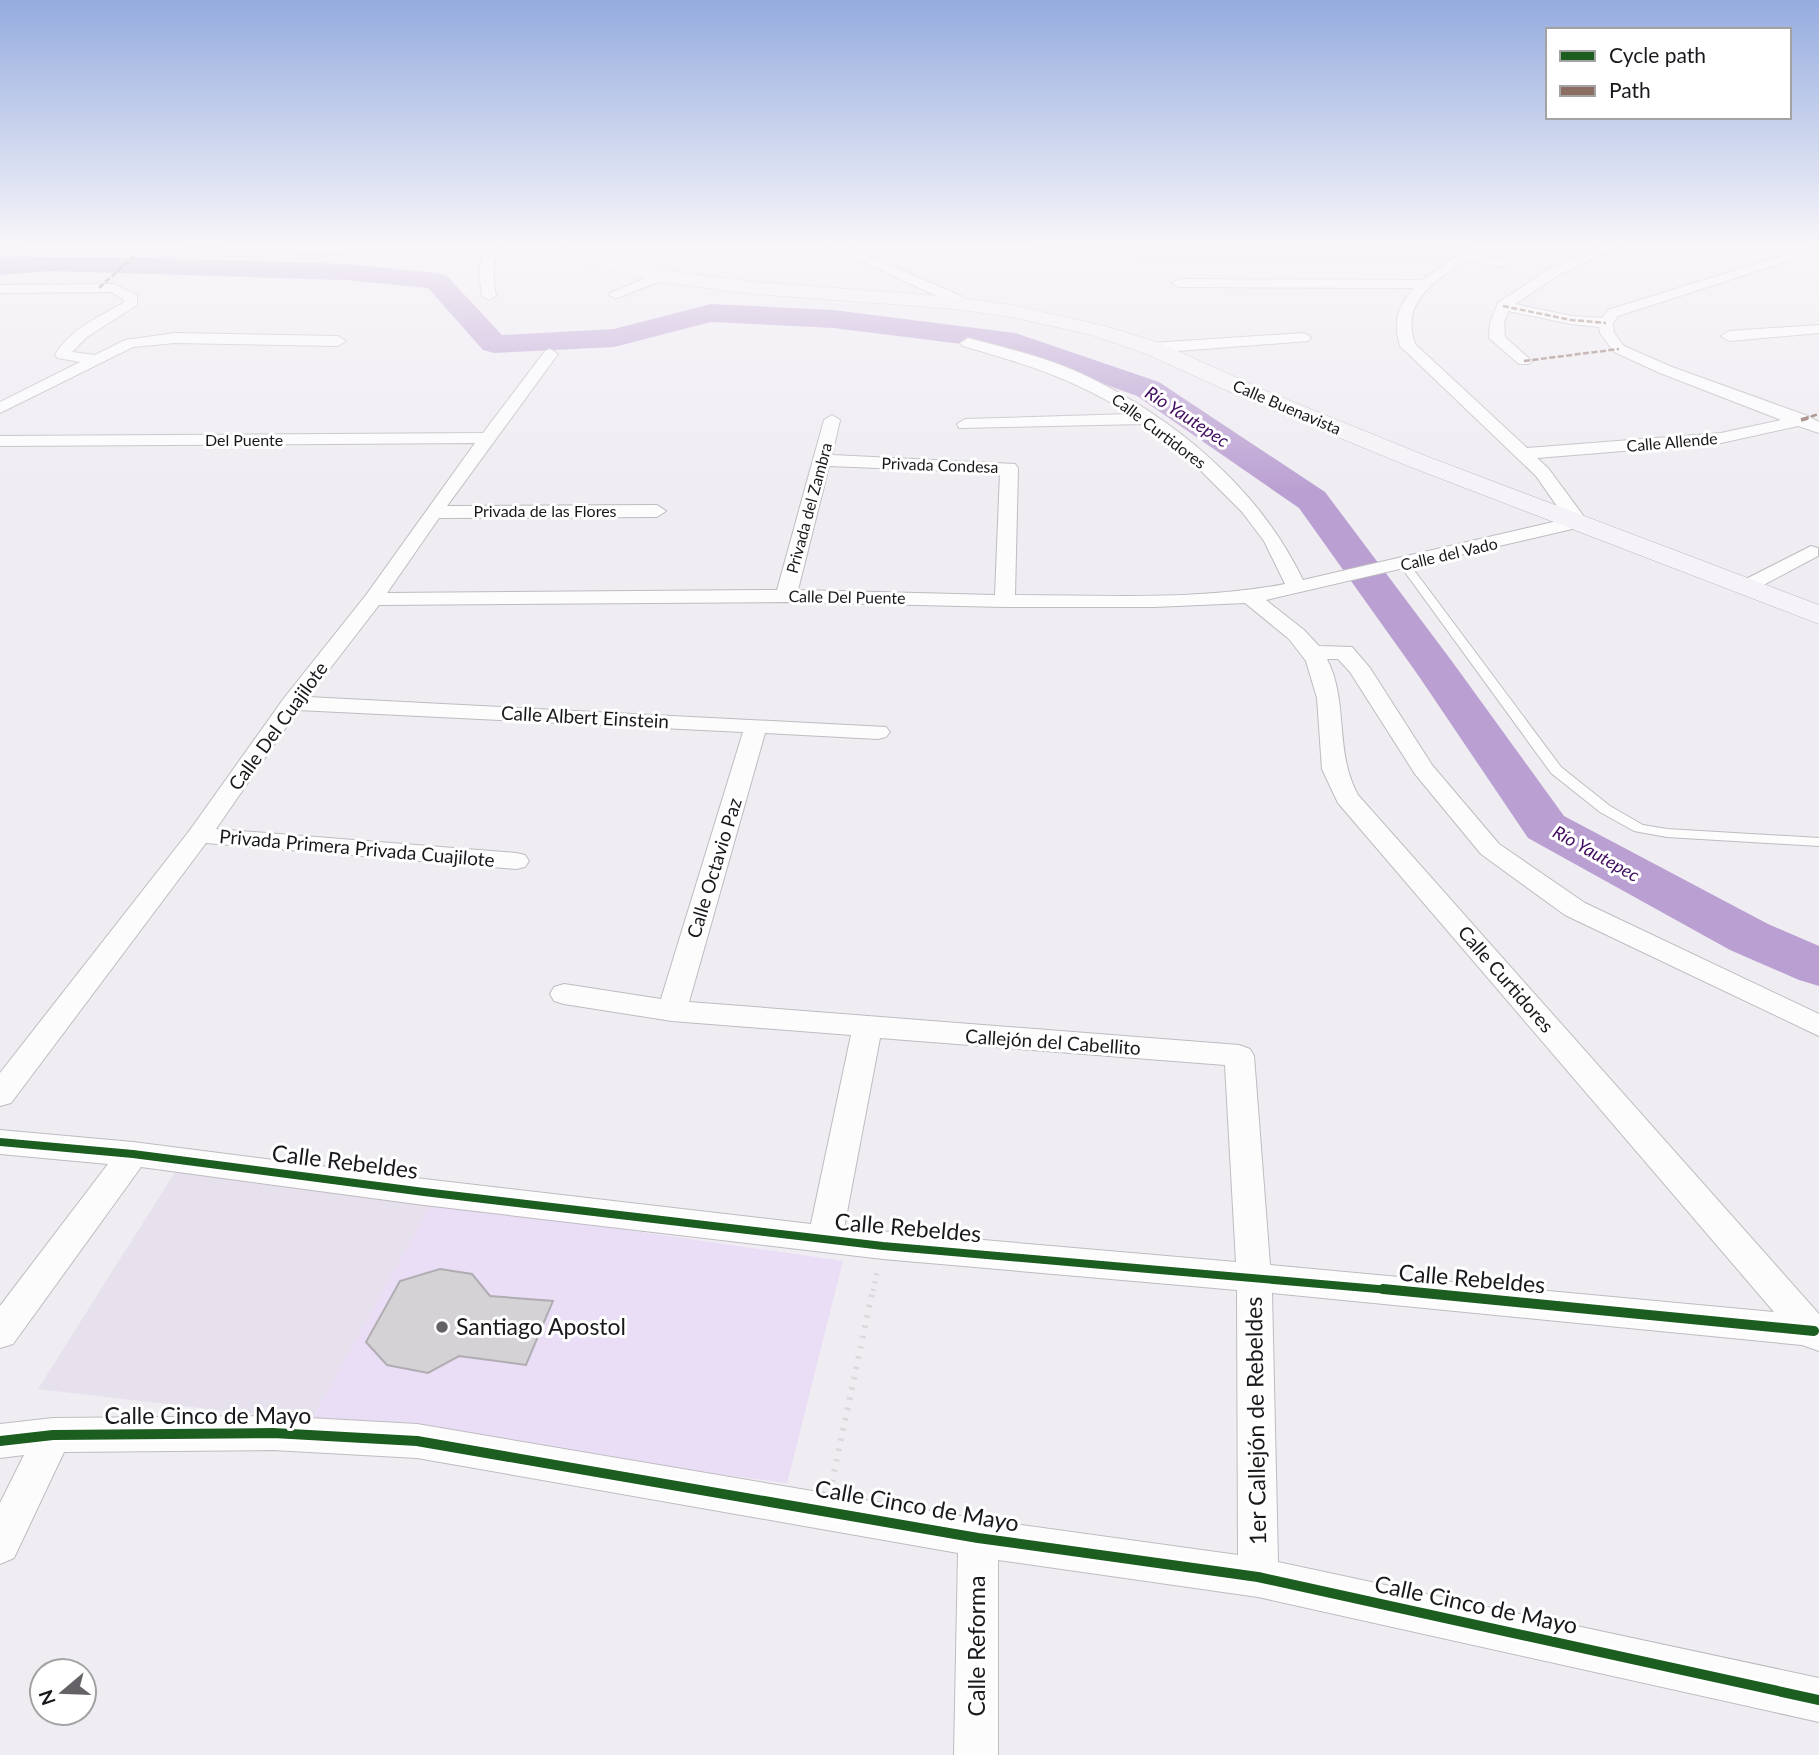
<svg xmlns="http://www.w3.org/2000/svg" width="1819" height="1755" viewBox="0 0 1819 1755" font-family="Lato,sans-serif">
  <rect width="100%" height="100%" fill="#efecf2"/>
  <path fill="#e7e0ed" d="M1030,244H1469L1466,246L1470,250L1449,264L1031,259Z
    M175,1172L432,1202L311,1421L38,1389Z"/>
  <path fill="#eaddf6" d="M432,1202L843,1261L787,1483L311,1421Z"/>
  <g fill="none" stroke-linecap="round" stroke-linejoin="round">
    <path fill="#baa0d2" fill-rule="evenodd" d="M52,255L346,264L436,273L446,275L502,335L614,329L711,304L833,310L1015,333L1159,382L1325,492L1451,660L1564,816L1768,924L1819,946V986L1799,980L1730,950L1528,838L1418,675L1299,508L1137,396L1010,350L833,328L711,322L614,347L494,353L483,350L428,288L346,280L52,271L0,275V259Z"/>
  </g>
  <path fill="#d5d2d6" stroke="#b0adb2" stroke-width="2" d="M440,1269L472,1274L490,1296L553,1301L526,1365L459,1356L428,1373L387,1365L366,1342L400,1281Z"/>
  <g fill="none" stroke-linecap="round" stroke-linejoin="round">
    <g stroke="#bebcc0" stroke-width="2">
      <path id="lane" d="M1404,561L1408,562L1561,767L1610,806L1643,825L1667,829L1819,838V846L1667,837L1634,831L1600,812L1551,773L1399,564Z"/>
    </g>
    <g stroke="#bebcc0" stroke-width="2">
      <path id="street" d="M504,244C490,261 493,276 496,296L489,300L482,296L479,271L484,252C322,253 161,260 0,256V248L135,251L231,246Z
        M824,244H842L961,296L962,303L960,306H950L948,301Z
        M1476,244H1492L1477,254L1506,260L1508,263L1501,267L1468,260C1435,280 1400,301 1415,344L1527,448L1721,433L1781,420L1660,373L1614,352L1600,333L1599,327L1571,324L1508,311L1504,323L1505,337L1532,361L1529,364H1519L1489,338L1490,323L1498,303L1550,268L1607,244H1625L1560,274L1515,304L1571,316L1602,318L1608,310L1819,244V251L1618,316L1613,323L1614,333L1624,346L1672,367L1808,416L1819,422V433L1798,426L1721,443L1537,458L1548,468L1585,518L1587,522L1585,526L1266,600L1304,630L1319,646L1352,647L1370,668L1432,765L1499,844L1585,903L1819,1014V1036L1565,915L1481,854L1415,774L1350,672L1338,659H1327C1349,702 1334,752 1358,795L1819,1314V1351L1802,1345L1272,1293L1278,1562L1819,1678V1722L1258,1597L998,1560V1755H954L958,1553L417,1458L273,1450L64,1452L14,1558L0,1564V1503L24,1455L0,1458V1424L53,1418L273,1416L417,1424L978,1519L1238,1555L1237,1290L883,1259L424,1205L141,1167L13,1344L0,1348V1306L108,1164L0,1154V1130L133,1142L424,1179L811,1224L851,1035L672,1021L564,1004L554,1001L550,994L554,987L564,984L661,999L743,732L298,710L216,829L516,853L525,855L529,861L525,867L516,869L206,843L11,1103L0,1106V1073L190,830L284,698L366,595L475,443L0,446V436L483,433L545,351L550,349L558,354L447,506L657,505L666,511L657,517L439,518L387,593L777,590L824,420L832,415L840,420L832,455L1015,464L1018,468L1015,595C1105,595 1197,601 1285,584L1264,541L1242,512L1190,460L1144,424L959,428L957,424L965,419L1131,414C1071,378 1029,365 963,346L960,343L968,338C1006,348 1045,357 1080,373C1173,416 1259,488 1303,580L1566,519L1536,476L1400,346C1393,321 1397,308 1414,288L1179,287L1172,283L1179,279L1422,280ZM829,466L1000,473L995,595L798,590ZM786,602L1005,607H1154L1245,603L1289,639L1306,661L1317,698L1322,769L1338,803L1774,1312L1270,1265L1254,1056L1250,1049L1239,1045L689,1002L765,733L878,739L886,737L890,732L886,727L308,697L379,605ZM880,1038L1225,1065L1236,1262L844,1228Z
        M660,272L665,273V279L620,297L615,298L608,294Z
        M114,284L137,295V305L87,337L72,352L95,355L125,340L175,333L338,336L346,341L338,346L175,343L133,347L0,413V402L80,362L58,358L55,355C70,329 99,317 123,303L124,300L111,292L0,293V285Z
        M1819,325V333L1729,341L1721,336L1729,331Z
        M1303,333L1308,335L1311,338L1308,341L1152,353L1144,348L1152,343Z
        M1811,546L1818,548V556L1752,591H1738L1735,587L1738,583Z"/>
    </g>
    <g stroke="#bebcc0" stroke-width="1">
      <path id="secondary" d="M520,244H551L660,270L755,282L955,297L1011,305L1105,326L1160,343L1264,390L1426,456L1819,605V624L1408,466L1248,400L1144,353L1092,335L1011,317L955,309L755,294L660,282L523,248Z"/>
    </g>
    <path stroke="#dbd9dc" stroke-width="5" stroke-dasharray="2 6" stroke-linecap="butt" d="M873,1291L877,1271"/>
    <path stroke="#dbd9dc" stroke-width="6" stroke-dasharray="2.5 8" stroke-linecap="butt" d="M832,1482L873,1289"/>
    <use href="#lane" fill="#fdfcfd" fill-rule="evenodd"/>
    <use href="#street" fill="#fdfcfd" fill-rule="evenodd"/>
    <use href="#secondary" fill="#f6f3f8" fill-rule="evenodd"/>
    <path stroke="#8d6e63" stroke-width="2.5" stroke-dasharray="6 2.5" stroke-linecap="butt" d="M99,288L135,255
      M1503,306L1571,320L1606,323
      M1524,361L1619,349
      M1803,419L1819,414"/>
    <path stroke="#8d6e63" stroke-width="3.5" stroke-dasharray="8 3.5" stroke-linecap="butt" d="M1801,420L1808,418"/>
    <g stroke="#fff" stroke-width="12">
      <path id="cycleway-far1" d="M0,1142L133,1154L424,1192L883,1246L1401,1291"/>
    </g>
    <g stroke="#fff" stroke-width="15">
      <path id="cycleway" d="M1383,1289L1814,1331
        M0,1441L53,1435L273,1433L417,1441L978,1538L1258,1577L1819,1700"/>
    </g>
    <use href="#cycleway-far1" stroke="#1b5e20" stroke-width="8"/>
    <use href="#cycleway" stroke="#1b5e20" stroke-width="10"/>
  </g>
  <linearGradient id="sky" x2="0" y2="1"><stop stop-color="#95acdf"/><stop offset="0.5" stop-color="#f8f6f9"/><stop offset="1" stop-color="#f8f6f9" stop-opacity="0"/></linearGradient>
  <rect width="1819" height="490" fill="url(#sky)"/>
  <circle fill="#656267" stroke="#fff" stroke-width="2.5" cx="442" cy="1327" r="7"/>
  <g text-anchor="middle" stroke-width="6" stroke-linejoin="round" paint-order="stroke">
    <g font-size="16" fill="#1a181c" stroke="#fff">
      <text transform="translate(1287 407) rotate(23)" y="6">Calle Buenavista</text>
      <text transform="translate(1159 431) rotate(37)" y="6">Calle Curtidores</text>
      <text x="244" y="446">Del Puente</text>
      <text transform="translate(1672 442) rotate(-5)" y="6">Calle Allende</text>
      <text transform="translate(940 465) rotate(2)" y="6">Privada Condesa</text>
      <text transform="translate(809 508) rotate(-75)" y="6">Privada del Zambra</text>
      <text x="545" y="517">Privada de las Flores</text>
      <text transform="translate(1449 554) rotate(-13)" y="6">Calle del Vado</text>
      <text transform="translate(847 597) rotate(1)" y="6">Calle Del Puente</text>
    </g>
    <g font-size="18" font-style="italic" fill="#410d60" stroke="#fff">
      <text transform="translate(1187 417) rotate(33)" y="6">Río Yautepec</text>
      <text transform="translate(1596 854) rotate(29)" y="6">Río Yautepec</text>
    </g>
    <g font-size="19" fill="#1a181c" stroke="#fff">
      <text transform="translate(585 717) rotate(3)" y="7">Calle Albert Einstein</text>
      <text transform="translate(278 726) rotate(-54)" y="7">Calle Del Cuajilote</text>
      <text transform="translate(357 848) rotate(5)" y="7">Privada Primera Privada Cuajilote</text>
      <text transform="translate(714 868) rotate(-73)" y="7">Calle Octavio Paz</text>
      <text transform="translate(1506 979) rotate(49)" y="7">Calle Curtidores</text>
      <text transform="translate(1053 1042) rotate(4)" y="7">Callejón del Cabellito</text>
    </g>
    <g font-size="23" fill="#1a181c" stroke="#fff">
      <text transform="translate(345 1162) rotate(7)" y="8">Calle Rebeldes</text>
      <text transform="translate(908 1228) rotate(5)" y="8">Calle Rebeldes</text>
      <text transform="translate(1472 1279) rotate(5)" y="8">Calle Rebeldes</text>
      <text x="208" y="1424">Calle Cinco de Mayo</text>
      <text transform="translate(1256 1421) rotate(-91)" y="8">1er Callejón de Rebeldes</text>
      <text transform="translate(917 1506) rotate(10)" y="8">Calle Cinco de Mayo</text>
      <text transform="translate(1476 1605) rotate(12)" y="8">Calle Cinco de Mayo</text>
      <text transform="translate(977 1646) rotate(-90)" y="8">Calle Reforma</text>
    </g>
    <g font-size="23" fill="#1a181c" stroke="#fff" text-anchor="start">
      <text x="456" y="1335">Santiago Apostol</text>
    </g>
  </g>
  <rect x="1546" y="28" width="245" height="91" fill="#ffffff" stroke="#a3a3a4" stroke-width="2"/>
  <rect x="1560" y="51" width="35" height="10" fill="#1b5e20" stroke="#a3a3a4" stroke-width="2"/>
  <text x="1609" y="63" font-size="21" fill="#1a181c">Cycle path</text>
  <rect x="1560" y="86" width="35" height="10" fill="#8d6e63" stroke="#a3a3a4" stroke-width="2"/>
  <text x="1609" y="98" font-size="21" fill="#1a181c">Path</text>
  <g transform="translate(63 1692) rotate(251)"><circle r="33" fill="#ffffff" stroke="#a3a3a4" stroke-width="2"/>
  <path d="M0-5L12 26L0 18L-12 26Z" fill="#656267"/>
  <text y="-10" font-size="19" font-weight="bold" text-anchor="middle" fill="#1a181c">N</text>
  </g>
</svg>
